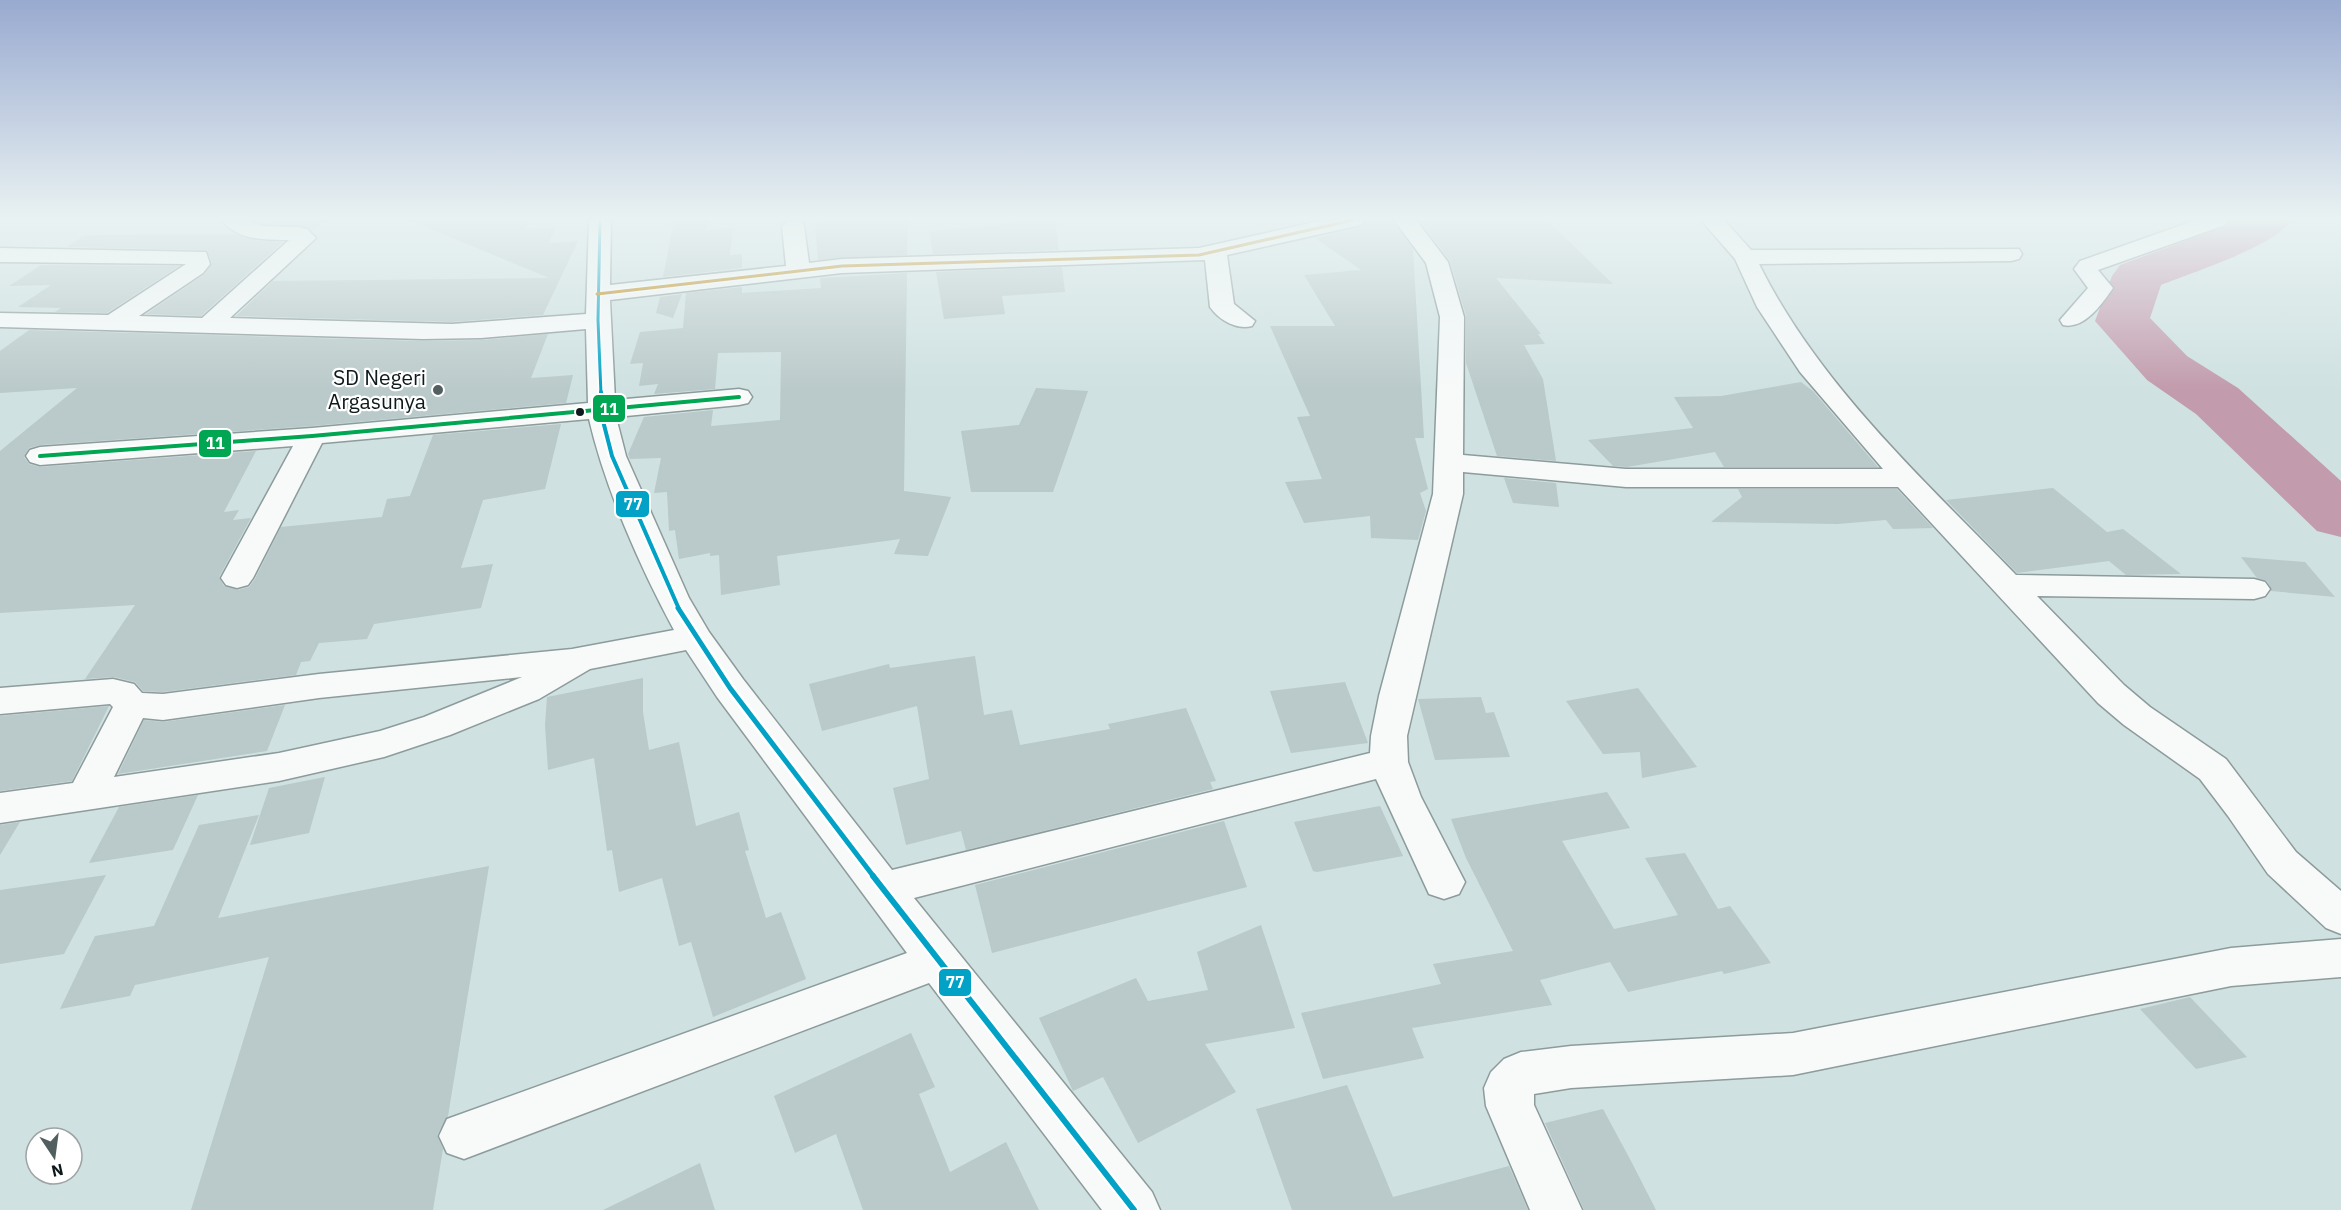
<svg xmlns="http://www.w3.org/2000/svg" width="2341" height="1210" viewBox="0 0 2341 1210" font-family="'IBM Plex Sans',sans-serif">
  <rect width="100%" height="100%" fill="#cfe1e1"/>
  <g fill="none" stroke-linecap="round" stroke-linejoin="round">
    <path fill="#c29bac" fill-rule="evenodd" d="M2230,220H2292C2273,247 2193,272 2161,285L2150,318L2187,356L2238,388L2341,481V537L2317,531L2196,414L2147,380L2095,321L2112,276L2120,265L2201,235Z"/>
  </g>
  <path fill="#bac9c9" d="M276,220H326L312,231L300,225L272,224Z
    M409,220H530L525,229L556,227L549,243L578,241L543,315L452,322L236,316L273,281L549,278Z
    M674,220H710L706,230L733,228L730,255L742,254V268L663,277Z
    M831,220H908L907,255L818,260L815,222Z
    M1015,220H1055L1059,250L933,254L929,231L1016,223Z
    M1366,220H1392L1413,249L1424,438H1415L1428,489L1420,493L1426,511L1418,540L1371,538L1370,516L1304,523L1285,482L1322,479L1297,417L1310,416L1270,326H1335L1304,275L1361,270L1315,238L1361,227Z
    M1419,220H1547L1613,284L1496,278L1541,334H1538L1545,344L1524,345L1543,379L1556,461L1497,456L1466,363V316L1450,261Z
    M174,234H236L253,240L283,242L201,316L146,314L205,274L212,263L207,250L67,247L85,235Z
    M41,265L179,266L107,313L55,312L61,308L18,307L51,285L9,286Z
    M1062,267L1065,292L1002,296L1005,314L944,319L936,272Z
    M907,273L904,491L951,497L928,556L894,554L900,539L777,556L780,585L721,595L719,555L710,556V553L679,559L675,530L669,531L667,492L654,493L661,458L630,459L628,454L644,417L713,410L711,426L780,420L781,352L718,353L715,389L654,394L658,384L639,386L643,363L630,364L640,332L683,328L686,293L742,287V293L821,288L820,278Z
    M682,294L673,318L656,313L660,297Z
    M29,330L423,341L481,340L548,334L531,378L573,375L566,403L312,426L40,445L29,448L24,457L29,464L40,467L256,451L224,512L239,510L233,520L251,518L219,577L224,586L238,590L249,587L255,579L281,527L382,517L387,499L410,496L433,435L561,424L545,489L483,500L461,568L493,564L481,608L374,624L367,639L319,643L310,661L301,662L296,675L163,692L143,691L135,682L114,677L85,679L135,605L0,613V451L77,388L0,393V351Z
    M1801,382L1813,391L1878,467H1724L1715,452L1627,467L1613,466L1588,440L1693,428L1674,397L1721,396Z
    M1036,388L1088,391L1053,492H971L961,431L1019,425Z
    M1504,478L1556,483L1559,507L1513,503Z
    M2053,488L2107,532L2123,529L2181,574L2126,575L2109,561L2017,573L1946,500Z
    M1738,489H1897L1933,528L1893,529L1886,520L1837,524L1711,522L1742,497Z
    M2241,557L2305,562L2335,597L2271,591L2267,581L2257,578Z
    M975,656L984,715L1012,710L1020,745L1110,729L1108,724L1186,708L1216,781L1210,782L1213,789L966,850L961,831L906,845L893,788L929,779L917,706L822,731L809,684L889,664L890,668Z
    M643,678V712L649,750L679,742L696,826L739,812L749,850L745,851L766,918L781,912L806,979L713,1017L691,942L679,946L662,878L619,892L612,850L607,851L594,758L548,770L545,725L547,697Z
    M1345,682L1368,743L1291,753L1270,691Z
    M1638,688L1697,767L1642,778L1640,752L1603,754L1566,701Z
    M1481,697L1486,713L1494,712L1510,757L1435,760L1418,699Z
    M285,705L267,751L118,774L144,720L163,722Z
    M109,706L72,781L0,791V716Z
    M325,777L309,833L250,845L269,788Z
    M1607,792L1630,828L1562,841L1614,929L1678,915L1645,858L1685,853L1718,909L1730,906L1771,963L1724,974L1722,971L1628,992L1610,962L1540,980L1552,1005L1412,1028L1424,1058L1323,1079L1301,1013L1441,984L1433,964L1513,951L1466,858L1451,819Z
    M198,795L173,850L89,863L119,807Z
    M1380,806L1403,856L1317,872L1313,871L1294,822Z
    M259,815L218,918L489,866L448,1116L437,1135L443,1149L433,1210H191L269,957L135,985L130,996L60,1009L95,936L154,926L199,825Z
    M1224,821L1247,887L992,953L975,885Z
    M20,822L0,855V825Z
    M106,875L64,954L0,964V890Z
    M1261,925L1295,1028L1205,1044L1236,1092L1138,1143L1103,1077L1073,1091L1039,1018L1136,978L1148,1001L1208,990L1197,952Z
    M2190,997L2247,1057L2196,1069L2140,1009Z
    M911,1033L935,1087L919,1094L950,1172L1006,1142L1039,1210H863L836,1134L795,1153L774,1096Z
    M1347,1085L1393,1197L1509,1166L1528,1210H1292L1256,1109Z
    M1603,1109L1631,1161L1656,1210H1584L1545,1123Z
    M700,1163L715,1210H603Z"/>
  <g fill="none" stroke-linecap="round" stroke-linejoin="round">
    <g stroke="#8d9b9b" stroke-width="3">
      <path id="minor" d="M222,220H246L264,226L299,227L307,229L316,238L230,318L452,324L586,314L589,220H611L610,285L786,266L782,226L790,220L801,221L804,226L809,263L842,259L1199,248L1324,220H1364L1361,225L1227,255L1234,304L1255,321L1252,326C1236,330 1219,320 1210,307L1205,260L842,273L610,300L615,400L739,389L748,391L752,397L748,403L739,405L616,417L626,456L689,598L709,632L743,679L892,870L1370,753L1371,736L1379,696L1433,494L1440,317L1426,263L1394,220H1416L1448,262L1464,317L1463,455L1626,469H1883L1800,372L1757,307L1735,259L1701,220H1724L1751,250L2019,249L2022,254L2019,259L2011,261L1759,264C1819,385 1923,479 2016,575L2254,579L2265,582L2270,589L2265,596L2254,599L2037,596L2124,685L2150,707L2226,759L2296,852L2341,891V934L2326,928L2268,874L2228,816L2200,779L2124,725L2098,703L1898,487H1626L1463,472V494L1407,736L1408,762L1421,797L1465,882L1459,894L1444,899L1429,894L1376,779L914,898L1152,1192L1160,1210H1102L929,983L464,1159L447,1153L439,1136L447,1119L907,953L717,697L686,650L590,669L539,699L450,735L384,757L279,781L0,823V793L73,783L113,707L110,704L0,714V688L113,679L134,684L142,693L163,694L319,674L572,649L674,630C640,567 605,488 589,419L322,443L253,578L248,585L237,588L226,585L221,578L293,446L40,465L30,462L26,456L30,450L40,447L312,428L588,403L586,329L481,338L423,339L0,327V313L108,315L186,264L0,262V248L206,252L210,264L203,273L139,316L202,318L289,240C267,240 237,241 222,220ZM522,677L424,717L380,731L279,753L114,777L143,718L163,720L319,698Z
        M2196,220H2228L2225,225L2098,270L2113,288C2102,304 2084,330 2063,325L2060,320L2088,288L2074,269L2080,261Z
        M2341,939V977L2231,986L1793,1075L1571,1088L1534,1094V1105L1582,1210H1530L1486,1106L1484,1088L1491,1072L1504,1059L1521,1052L1571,1046L1793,1033L2231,948Z"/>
    </g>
    <use href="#minor" fill="#f8fafa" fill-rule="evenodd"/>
    <g stroke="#fff" stroke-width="6">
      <path id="bus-1-far3" d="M600,220L598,320L601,394"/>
    </g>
    <g stroke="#fff" stroke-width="8">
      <path id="bus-1-far2" d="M601,392L602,417L612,456L679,609"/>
    </g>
    <g stroke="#fff" stroke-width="10">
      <path id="bus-1-far1" d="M678,608L730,688L874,877"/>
    </g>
    <g stroke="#fff" stroke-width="10">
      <path id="bus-1" d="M873,876L1134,1210"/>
    </g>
    <g stroke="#fff" stroke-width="6">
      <path id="bus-2" d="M597,294L842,266L1199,255L1353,220"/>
    </g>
    <g stroke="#fff" stroke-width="8">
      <path id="bus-3" d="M40,456L312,436L739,397"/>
    </g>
    <use href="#bus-1-far3" stroke="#01a2c5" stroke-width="3"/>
    <use href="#bus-1-far2" stroke="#01a2c5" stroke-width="4"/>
    <use href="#bus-1-far1" stroke="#01a2c5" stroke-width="5"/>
    <use href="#bus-1" stroke="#01a2c5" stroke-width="6"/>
    <use href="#bus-2" stroke="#bc8306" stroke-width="3"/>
    <use href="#bus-3" stroke="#00a651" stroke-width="4"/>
  </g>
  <linearGradient id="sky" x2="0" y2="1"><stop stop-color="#99aad0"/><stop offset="0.56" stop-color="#e9f2f2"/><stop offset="1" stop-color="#e9f2f2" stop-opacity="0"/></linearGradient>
  <rect width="2341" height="390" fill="url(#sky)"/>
  <circle fill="#515f60" stroke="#fff" stroke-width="2" cx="438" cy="390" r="6"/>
  <circle fill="#0d191a" stroke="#fff" stroke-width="2" cx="580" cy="412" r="5"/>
  <g text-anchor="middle" stroke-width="4.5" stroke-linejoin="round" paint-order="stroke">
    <g font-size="21" fill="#0d191a" stroke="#fff" text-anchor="end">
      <text x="426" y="385">SD Negeri<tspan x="426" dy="24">Argasunya</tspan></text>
    </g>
  </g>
  <g stroke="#fff" stroke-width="2">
    <rect x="592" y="394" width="34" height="29" rx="6" fill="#00a651"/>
    <rect x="198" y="429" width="34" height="29" rx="6" fill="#00a651"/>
    <rect x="615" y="490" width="35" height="28" rx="6" fill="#01a2c5"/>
    <rect x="938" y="968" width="34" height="29" rx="6" fill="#01a2c5"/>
  </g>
  <g font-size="16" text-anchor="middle" font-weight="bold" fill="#fff">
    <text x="609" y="415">11</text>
    <text x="215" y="449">11</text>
    <text x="633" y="510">77</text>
    <text x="955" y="988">77</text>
  </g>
  <g transform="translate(54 1156) rotate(167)"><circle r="28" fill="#ffffff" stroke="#9ea3a3" stroke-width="1.5"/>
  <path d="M0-4.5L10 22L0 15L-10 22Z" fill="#515f60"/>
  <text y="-9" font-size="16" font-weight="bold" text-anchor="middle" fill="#0d191a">N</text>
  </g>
</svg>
